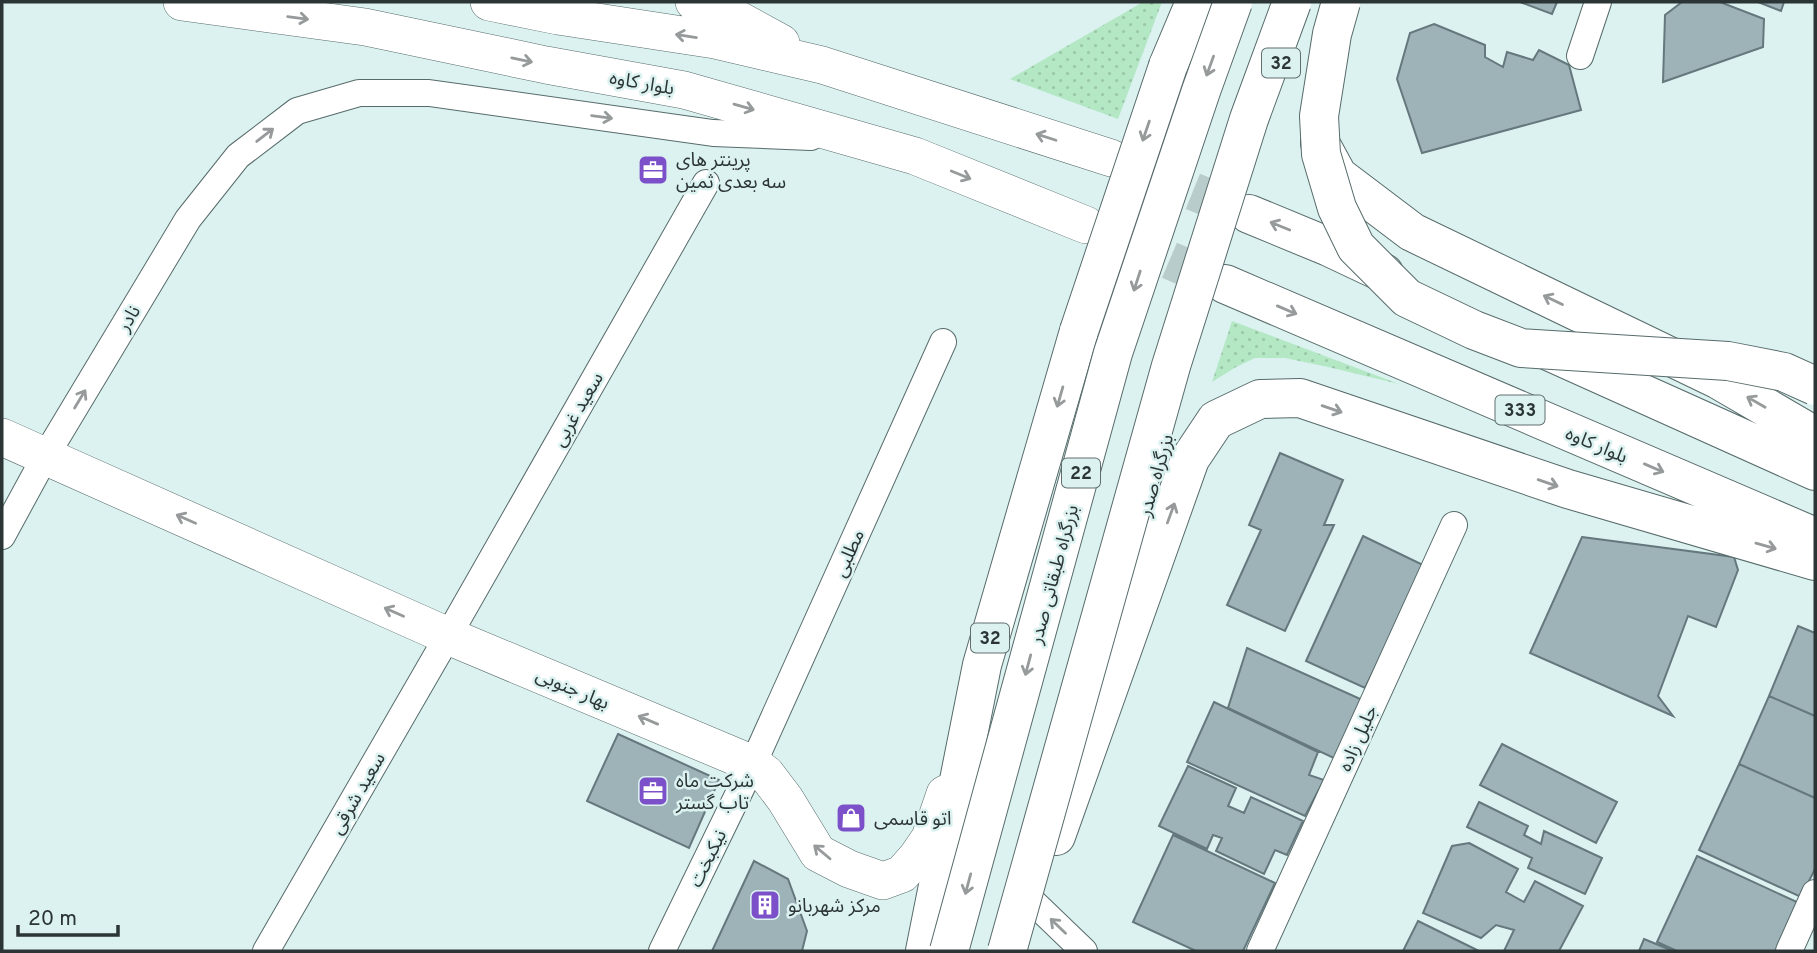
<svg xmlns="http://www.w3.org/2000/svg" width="1817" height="953" viewBox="0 0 1817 953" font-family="Overpass,'Noto Sans Arabic',sans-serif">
  <defs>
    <pattern id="grass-dots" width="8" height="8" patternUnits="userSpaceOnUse" patternTransform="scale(1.75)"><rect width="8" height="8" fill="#b4e8c4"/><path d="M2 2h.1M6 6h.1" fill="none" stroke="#9bc8a9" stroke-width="1.8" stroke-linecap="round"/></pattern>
  </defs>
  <rect width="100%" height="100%" fill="#dbf2f1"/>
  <path fill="url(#grass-dots)" d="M1143,2H1162L1118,119L1010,79Z
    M1232,321L1399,384L1328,367L1285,358H1255L1236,367L1212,382Z"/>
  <path fill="#9eb3b8" stroke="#64787d" stroke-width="2" d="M1520,2H1557L1552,14Z
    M1682,2H1720L1764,19L1763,47L1663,82L1665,15Z
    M1758,2H1784L1781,11Z
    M1434,24L1485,45V57L1503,67L1507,52L1533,60L1539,50L1569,65L1581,110L1422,153L1397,79L1410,33Z
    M1280,453L1343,480L1324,525H1334L1285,631L1227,605L1261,530L1249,525Z
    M1363,536L1425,566L1365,688L1306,661Z
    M1582,537L1734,557L1738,570L1716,627L1688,616L1658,696L1673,716L1530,653Z
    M1798,626L1815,633V716L1769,696Z
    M1247,648L1367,702L1340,761L1228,708Z
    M1769,696L1815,716V798L1739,764Z
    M1214,702L1318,752L1309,775L1324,780L1305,816L1187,762Z
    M618,734L719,780L689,848L587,801Z
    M1502,744L1617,802L1596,843L1480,785Z
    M1739,764L1815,798V869L1801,897L1699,850Z
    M1188,766L1236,788L1228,806L1244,813L1251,797L1303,821L1287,855L1275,850L1264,874L1216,851L1222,838L1213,835L1207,849L1159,826Z
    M1479,802L1528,826L1524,835L1541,844L1544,831L1602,858L1585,894L1528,868L1532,858L1467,827Z
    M1173,835L1275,883L1243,951H1196L1133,922Z
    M1469,843L1518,869L1506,892L1524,902L1535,881L1583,906L1559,951H1504L1514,930L1496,925L1481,938L1423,913L1452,846Z
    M1697,856L1799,903L1777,951H1677L1657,942Z
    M754,861L788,879L807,931L802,951H712Z
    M1418,921L1479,951H1403Z
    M1644,939L1673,951H1639Z"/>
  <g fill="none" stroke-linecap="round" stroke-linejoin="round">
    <path stroke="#b8cccb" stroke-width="38" stroke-dasharray="38 19" stroke-linecap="butt" d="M1140,170L1249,214
      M1117,238L1225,284"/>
    <g stroke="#576b6a" stroke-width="28">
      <path id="street" d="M1580,56L1598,2
        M2,536L45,457L188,219L238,156L297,111L359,93H429L713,133L811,137
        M1032,901L1084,951
        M266,951L448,636L706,183
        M662,951L753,764L943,342
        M1260,951L1454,525
        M1789,951L1815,893"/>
    </g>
    <g stroke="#576b6a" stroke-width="38">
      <path id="secondary" d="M182,2L365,27L546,65L684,90L915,156L1086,225
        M489,2L558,16L715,40L822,65L1111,158
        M694,2L717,8L781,43
        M2,437L448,636L753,764L766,774L785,799L818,853L849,869L883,881L902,874L917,857L930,838L945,794"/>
    </g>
    <g stroke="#576b6a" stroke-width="40">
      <path id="primary" d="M1320,143L1338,176L1412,232L1719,380L1815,436
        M1249,214L1329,247L1384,273
        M1225,284L1815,537
        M1546,350L1815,471
        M1056,836L1190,459L1216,420L1260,399L1300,398L1568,489L1815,561"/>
    </g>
    <g stroke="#576b6a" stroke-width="40">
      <path id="highway" d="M1168,66L1195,2
        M925,951L982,665L1079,331"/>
    </g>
    <use href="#street" stroke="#fff" stroke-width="26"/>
    <use href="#secondary" stroke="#fff" stroke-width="37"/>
    <use href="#primary" stroke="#fff" stroke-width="38"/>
    <use href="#highway" stroke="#fff" stroke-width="38"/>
    <g stroke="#576b6a" stroke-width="40" stroke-linecap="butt">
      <path id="highway-bridge" d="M1341,2L1332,34L1319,116L1321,154L1337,208L1356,247L1407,298L1474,330L1521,348L1728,361L1784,372L1815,386
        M1079,331L1168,66
        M949,951L1113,353L1201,91L1233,2
        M1007,951L1171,366L1249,119L1292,2"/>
    </g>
    <use href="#highway-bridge" stroke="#fff" stroke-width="38"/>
  </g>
  <defs><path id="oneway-shaft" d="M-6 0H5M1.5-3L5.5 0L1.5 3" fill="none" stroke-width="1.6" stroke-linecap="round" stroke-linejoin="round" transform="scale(1.75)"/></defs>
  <g stroke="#969a9a">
    <use href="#oneway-shaft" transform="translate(298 18) rotate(8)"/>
    <use href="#oneway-shaft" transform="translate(686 36) rotate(-171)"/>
    <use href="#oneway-shaft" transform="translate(522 60) rotate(12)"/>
    <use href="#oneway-shaft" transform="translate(1210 66) rotate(110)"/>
    <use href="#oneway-shaft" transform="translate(744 107) rotate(16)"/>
    <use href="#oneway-shaft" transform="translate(602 117) rotate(8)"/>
    <use href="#oneway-shaft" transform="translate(1146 131) rotate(109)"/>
    <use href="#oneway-shaft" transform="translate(265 135) rotate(-38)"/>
    <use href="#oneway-shaft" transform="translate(1046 137) rotate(-162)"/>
    <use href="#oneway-shaft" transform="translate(961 175) rotate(22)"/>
    <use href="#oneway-shaft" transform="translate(1280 226) rotate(-158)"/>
    <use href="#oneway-shaft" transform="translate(1137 281) rotate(108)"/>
    <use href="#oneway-shaft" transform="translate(1553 300) rotate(-154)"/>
    <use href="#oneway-shaft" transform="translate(1287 310) rotate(23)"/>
    <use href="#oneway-shaft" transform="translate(1060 397) rotate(106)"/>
    <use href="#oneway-shaft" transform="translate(80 399) rotate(-59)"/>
    <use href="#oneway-shaft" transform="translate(1756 402) rotate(-150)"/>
    <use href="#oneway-shaft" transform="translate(1332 409) rotate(19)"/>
    <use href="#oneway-shaft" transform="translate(1654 468) rotate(23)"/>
    <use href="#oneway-shaft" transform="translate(1548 483) rotate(19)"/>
    <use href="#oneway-shaft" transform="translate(1171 513) rotate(-70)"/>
    <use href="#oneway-shaft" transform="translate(186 519) rotate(-156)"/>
    <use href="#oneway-shaft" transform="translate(1766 546) rotate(16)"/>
    <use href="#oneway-shaft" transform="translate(394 612) rotate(-156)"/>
    <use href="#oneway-shaft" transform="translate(1028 665) rotate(105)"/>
    <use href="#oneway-shaft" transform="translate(648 720) rotate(-157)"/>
    <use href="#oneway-shaft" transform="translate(822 852) rotate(-140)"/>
    <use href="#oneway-shaft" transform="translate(968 884) rotate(105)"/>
    <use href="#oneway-shaft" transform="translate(1058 926) rotate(-136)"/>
  </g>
  <defs>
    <g id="office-square" transform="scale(1.575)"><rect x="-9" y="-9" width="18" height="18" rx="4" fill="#7b50c9" stroke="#dbf2f1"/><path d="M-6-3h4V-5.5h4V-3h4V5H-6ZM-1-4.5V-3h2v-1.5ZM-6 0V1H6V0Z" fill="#fff"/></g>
    <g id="shop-square" transform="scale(1.575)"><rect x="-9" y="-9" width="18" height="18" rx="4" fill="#7b50c9" stroke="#dbf2f1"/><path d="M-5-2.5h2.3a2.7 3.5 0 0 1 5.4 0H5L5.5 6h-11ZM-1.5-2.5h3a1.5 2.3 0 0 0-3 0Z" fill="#fff"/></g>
    <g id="building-square" transform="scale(1.575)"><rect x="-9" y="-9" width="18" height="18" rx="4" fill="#7b50c9" stroke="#dbf2f1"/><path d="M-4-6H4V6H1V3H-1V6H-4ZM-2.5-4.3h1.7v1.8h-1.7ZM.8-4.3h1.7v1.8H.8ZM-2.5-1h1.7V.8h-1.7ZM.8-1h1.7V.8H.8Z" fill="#fff"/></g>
  </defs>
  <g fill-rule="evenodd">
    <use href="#office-square" x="653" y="170"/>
    <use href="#office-square" x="653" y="791"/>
    <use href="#shop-square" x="851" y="818"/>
    <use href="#building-square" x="765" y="905"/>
  </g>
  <g text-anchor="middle" stroke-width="5" stroke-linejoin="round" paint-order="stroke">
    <g fill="#dbf2f1" stroke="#606e6d" stroke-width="2">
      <rect x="1262" y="48.5" width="38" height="29" rx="5"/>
      <rect x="1495.5" y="395.5" width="49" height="29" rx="5"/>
      <rect x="1062" y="458.5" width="38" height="29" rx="5"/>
      <rect x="971" y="623.5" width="38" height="29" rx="5"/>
    </g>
    <g font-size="18" font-weight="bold" fill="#2c3535">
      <text x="1281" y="69">32</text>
      <text x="1520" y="416">333</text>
      <text x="1081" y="479">22</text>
      <text x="990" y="644">32</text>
    </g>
    <g font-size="19" fill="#2c3535" stroke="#dbf2f1">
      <text transform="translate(642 82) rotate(10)" y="7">بلوار کاوه</text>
      <text transform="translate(128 318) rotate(-59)" y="7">نادر</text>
      <text transform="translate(577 409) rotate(-60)" y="7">سعید غربی</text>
      <text transform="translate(1597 444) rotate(23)" y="7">بلوار کاوه</text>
      <text transform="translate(1155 475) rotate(-74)" y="7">بزرگراه صدر</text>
      <text transform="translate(848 553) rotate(-66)" y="7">مطلبی</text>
      <text transform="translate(1053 574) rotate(-75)" y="7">بزرگراه طبقاتی صدر</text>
      <text transform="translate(573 688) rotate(23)" y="7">بهار جنوبی</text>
      <text transform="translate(1357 738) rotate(-66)" y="7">جلیل زاده</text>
      <text transform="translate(357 793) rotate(-60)" y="7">سعید شرقی</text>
      <text transform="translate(707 858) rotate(-64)" y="7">نیکبخت</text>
    </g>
    <g font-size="19" fill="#2c3535" stroke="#dbf2f1" text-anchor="start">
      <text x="676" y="166">پرینتر های<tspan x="676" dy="22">سه بعدی ثمین</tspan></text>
      <text x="676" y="787">شرکت ماه<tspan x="676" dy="22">تاب گستر</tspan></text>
      <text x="874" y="825">اتو قاسمی</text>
      <text x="788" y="912">مرکز شهربانو</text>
    </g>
  </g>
  <rect width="1817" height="953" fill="none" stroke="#2c3535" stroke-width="7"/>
  <path d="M18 925v10h100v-10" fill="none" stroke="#2c3535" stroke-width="3.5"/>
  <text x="28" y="925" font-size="21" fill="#2c3535" stroke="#dbf2f1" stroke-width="5" paint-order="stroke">20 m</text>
</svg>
